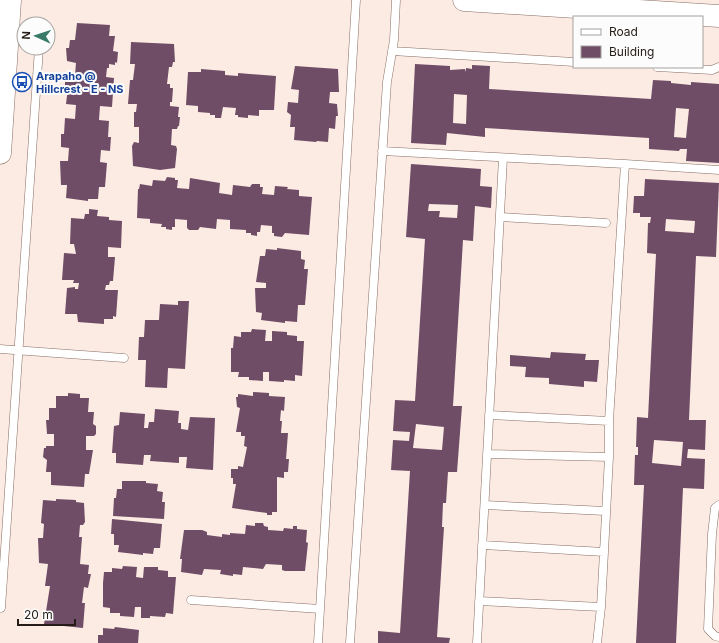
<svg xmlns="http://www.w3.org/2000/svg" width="719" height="643" viewBox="0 0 719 643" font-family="Inter,sans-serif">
  <rect width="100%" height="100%" fill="#fcebe3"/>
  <path fill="#6f4d67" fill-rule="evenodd" d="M77,23L110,25L109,36H115L113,51L118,52L117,63L115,62V65L109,64V68H107L106,77L114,78L112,107L100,106L99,120L109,121L108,137H111L110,151L101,150L100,162L107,163L105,187H99L98,199H88V201L66,198L67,185H61L60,161H68L69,148L61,147V134H64L65,118L75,119L76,105L66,104L68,88L65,85V76L67,74L75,75L76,63L67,61L66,48H69L70,40H75Z
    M131,42L174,44L175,62H173L172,67H169L167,84H170V88H173L172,102H170V106L179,107L178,117H180L179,126H178L177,129H172L171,145L176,146L177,149L175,168L160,170L133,166L132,146L134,142L139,143V127H134V112H136L137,104H128L130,80H133L135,64H130Z
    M415,64L450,66V70L465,69L466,72V68L472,69V65L490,66L489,89L651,99L653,80L671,81V83L691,85V82L719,84V163L686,161L687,149H680L679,151L649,149V138L485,128V137L447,133L446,145L411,143ZM454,94L467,95L466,124L453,123ZM676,108L689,109L686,138L674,137Z
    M295,66L338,69L339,92H330L329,103L337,104L338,116H336L335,129L329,128L328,142L317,141L316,142L294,140L295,127H290L291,115L287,112L288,102L298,103L299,90L291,89Z
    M201,69L225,71V75L238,76V73L276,76L274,110H259V116L248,115V118L238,117V115H235L236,108L223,107L221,118H215V115H210V113L198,112V106L186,105L188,72H201Z
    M411,164L481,169L480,186L492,187L491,208L475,206L473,241L463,240L453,406H462L457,472H448L446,503H443L442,527H444L437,637L450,638L449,643H378V631L400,633L410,471L391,470L393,440L409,441L410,432L393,431L395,400L415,401L425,239L406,237ZM429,204L458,205L457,218L439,217L440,211H428ZM416,424L444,427L442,450L413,448Z
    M167,177L175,178V180H178L177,188L189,189L190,178L220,183L219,193L232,195L233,185L250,187L252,184H260V187H263L262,194L274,195L275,186L288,187L287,189L299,190V196L312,197L309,235L285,233L282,237L274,236V233H272V226L261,225L260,232H257V236L251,235V233H246V230L230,229V220L217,219L216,229L200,227L198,230H189L187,228V220L175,219V227H172V230L166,229V227H161L162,224L150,223V219L137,218L138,189H139L140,184L152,186L153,180L165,181Z
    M645,179L719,183L716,257L696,256L689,420H706L705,450L688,449L687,458L705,459L704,489L683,488L676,643H636L644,485H634L635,455H638V447H636L637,417L648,418L656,254L647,253L648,223H650L651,217H640V213H633L634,196H644ZM666,219L695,221L694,233L665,231ZM654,440L683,442L681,466L652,463Z
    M89,209L98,210L97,216L109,217V220L122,221L121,248L108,247V257H115L113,281H110L109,285H106L105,290H118L116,317L113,316V319H104V324L78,322L77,314H65L67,288L75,287V289H78L79,283H73L74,280H62L64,253L76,254L74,244H70L71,218L84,219L85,214H89Z
    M277,248L301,251V259L305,260L304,269H308L305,305H298L297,322L285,321V323L261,320L262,313L256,312L255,288H266V283L256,282L260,256H265L266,249L277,250Z
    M178,301H189L185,369L168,368L167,388L145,387L146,360H138L139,337H144L145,320H159L160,304L178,305Z
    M252,329L266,330L265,341H272V331L287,332V335L297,336V341H304L302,376L295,375V381L284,380V382L269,381V372H263V381L249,380V377H238L239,372H231V348H233L234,336L241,337V332H251Z
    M551,352L586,354L585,360H599L597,382L584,381V387L549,384V378L525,377L526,367L510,366V355L550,358Z
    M253,392L269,393V396L285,397L284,411L281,410L280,421H282L281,433H288L286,459H289L288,472H284V478L277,477V512H272V515H267V513L232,508L236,484H233V478H231V469H238V466L243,467L247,447L244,446L245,436H241V432H236L240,408L237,407L236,397H238V394L253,396Z
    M68,393L80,394V398H89L88,412H94L93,424L96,426V434L94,436H86V450H93L89,474H85L84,487L51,485V472H46L47,460L43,457L44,448H46V446H54V434H47L46,420H49V408H56V396H68Z
    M155,409L179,411L178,423H181V429L188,430L190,417L215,418L213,470L186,468L187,457H179V463L150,461L151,455H144L143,465L116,463V453H112L114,426L119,425L120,412L145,414L144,428H148L149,422H154Z
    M122,481H146V483L158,484L157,491L163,492L162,502H165L164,519L113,516L114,498H116L117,489H122Z
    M56,499L76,500V502L84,503L85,522L83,525H80L79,537H82L80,564L89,565L88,574H91L88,588L84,587L82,603H85L83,628L44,624L50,586H45L48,564L39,563L38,538H43L44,524L41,523L43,500L56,501Z
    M112,519L162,524L160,548H154L153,554L143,553V555L118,552L119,545H114V534H111Z
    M255,523H263L264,526L268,527V530L283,531L284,528L293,529V526H297V529L307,530L306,542L308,543L305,571H285L282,570V565L266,564L263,569L243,567L242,575L233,574V576L220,574L221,570L204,569L202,575L181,572L182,559H180L184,530H202L207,532V535L222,537V534L230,535V533L245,534L246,525L255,526Z
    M123,566L137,567L136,577L143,578L144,567H158V570L168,571V577H176L173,614L166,613L165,617L150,616V618H141V607H135L134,617L120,616V613H110V608L103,607V583L104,572H112V568L122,569Z
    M115,627L139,630L138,643H98V635H103V628L114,629Z"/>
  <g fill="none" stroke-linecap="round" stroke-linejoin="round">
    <g stroke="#866e62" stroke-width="9">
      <path id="lane" d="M392,51L574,62
        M657,67L712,70L719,67
        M382,151L625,164L609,421V457L604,552
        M625,164L719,170
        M500,217L606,223
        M0,349L124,358
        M489,415L609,421
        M487,454L609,457
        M485,505L605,511
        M719,505L715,508L712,534L708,629L715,636L719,637
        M191,600L320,609
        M479,601L601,607L604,552L482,545
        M0,607L1,608L39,48
        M318,643L356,0
        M350,643L387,82L394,40L396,0
        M477,643L503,158
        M597,643L601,607"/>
    </g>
    <g stroke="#866e62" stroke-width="23">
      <path id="secondary" d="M464,0L719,16
        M0,153L10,0"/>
    </g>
    <use href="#lane" stroke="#fff" stroke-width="8"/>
    <use href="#secondary" stroke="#fff" stroke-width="22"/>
  </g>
  <defs>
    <g id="bus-ring" transform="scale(1)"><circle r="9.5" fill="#fcfcfc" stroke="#1a4fb4" stroke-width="1.5"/><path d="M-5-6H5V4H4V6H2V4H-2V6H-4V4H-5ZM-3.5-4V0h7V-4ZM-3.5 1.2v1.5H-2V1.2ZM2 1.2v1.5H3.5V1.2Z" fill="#1a4fb4"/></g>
  </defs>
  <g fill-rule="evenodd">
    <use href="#bus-ring" x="22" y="82"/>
  </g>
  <g text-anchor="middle" stroke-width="4" stroke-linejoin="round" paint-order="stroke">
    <g font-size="11" font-weight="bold" fill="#164399" stroke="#fcfcfc" text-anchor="start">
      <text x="36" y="80">Arapaho @<tspan x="36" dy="13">Hillcrest - E - NS</tspan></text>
    </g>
  </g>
  <rect x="573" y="16" width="130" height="52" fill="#fcfcfc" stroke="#a6a2a0"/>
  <rect x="581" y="29" width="20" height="6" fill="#ffffff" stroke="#a6a2a0"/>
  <text x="609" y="36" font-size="12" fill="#251c17">Road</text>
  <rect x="581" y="46" width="20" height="12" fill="#6f4d67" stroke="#a6a2a0"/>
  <text x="609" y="56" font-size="12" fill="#251c17">Building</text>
  <g transform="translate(36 36) rotate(273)"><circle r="19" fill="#fcfcfc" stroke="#a6a2a0"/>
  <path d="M0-3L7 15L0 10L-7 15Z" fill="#397967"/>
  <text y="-6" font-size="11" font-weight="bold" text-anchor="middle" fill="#251c17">N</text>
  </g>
  <path d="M18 619v6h57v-6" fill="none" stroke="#251c17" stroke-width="2"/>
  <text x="24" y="619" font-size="12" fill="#251c17" stroke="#fcfcfc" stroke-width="3" paint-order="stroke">20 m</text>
</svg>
